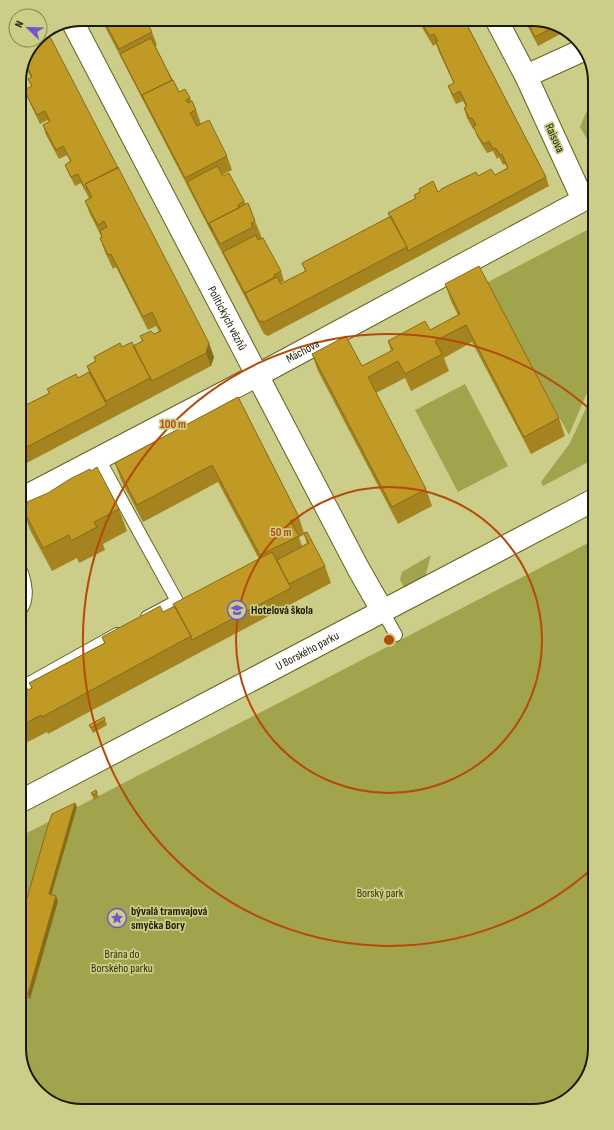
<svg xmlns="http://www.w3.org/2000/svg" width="614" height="1130" viewBox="0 0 614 1130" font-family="'Sofia Sans Condensed',sans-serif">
  <rect width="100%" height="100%" fill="#cbcd88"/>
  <path fill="#a2a34d" d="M590,103L591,146L580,127Z
    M591,228L592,381L569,435L486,283Z
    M465,384L508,466L458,492L415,410Z
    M592,395V460L543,486L541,482L570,443Z
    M592,541L595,1048L584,1083L556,1106L78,1111L47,1100L24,1057L23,835Z
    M431,555L425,577L404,588L400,579L402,572Z"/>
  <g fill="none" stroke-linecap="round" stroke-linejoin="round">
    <g stroke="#63631f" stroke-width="14">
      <path id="lane" d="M99,459L177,601L147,617
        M22,573C26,583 28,598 22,608
        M383,612L396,635
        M22,687L117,634"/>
    </g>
    <g stroke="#63631f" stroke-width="24">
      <g id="street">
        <path id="s1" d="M73,23L358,568L383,612"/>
        <path d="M526,76L583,50"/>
        <path id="s2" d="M21,499L258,375L583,200L526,76L496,19"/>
        <path id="s3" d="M23,800L592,501"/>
      </g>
    </g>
    <use href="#lane" stroke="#fff" stroke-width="12"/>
    <use href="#street" stroke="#fff" stroke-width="22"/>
  </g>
  <path fill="#a5841f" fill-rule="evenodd" d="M101,19H145L152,32L157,45L155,46L179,92L190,98L196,110L201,124L227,156L232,170L222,175L244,201L246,204L255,221L262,238L281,271L284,281L280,283L281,284L305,271L302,263L390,217L388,213L415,199L414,195L438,192L478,176L495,175L507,168L505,164L503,165L499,157L497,159L493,151L487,153L482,145L477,136L474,128L473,129L467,118L464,108L466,107L463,101L456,104L452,96L448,86L454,84L439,52L436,44L433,46L420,24L415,26L411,19H464L546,177L549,186L412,260L268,336L264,334Z
    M524,19H536L568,30L538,46Z
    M36,40L214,357L211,366L21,466V403L26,405L49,393L47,389L78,378L89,372L87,366L95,361L94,357L122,347L133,346L142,341L140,336L154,334L159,331L156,326L148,330L116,267L113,269L105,252L100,238L102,237L101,236L90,214L85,201L89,198L81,183L75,186L69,174L65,165L70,161L67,155L59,159L46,135L43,125L49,122L48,120L40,124L28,99L24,90L31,86L28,79L31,78L25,66Z
    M445,284L559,418L565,436L531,454L472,342L444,358L449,371L411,391L405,378L376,393L426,489L432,506L398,524L318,371L312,354L362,366L391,351L388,341L430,330L458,315L451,301Z
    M238,397L299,517L304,533L325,566L331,583L197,654L48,734L47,732L22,745V679L28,690L31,688L29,683L104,643L102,637L163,612L259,559L218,482L143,522L121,480L115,463ZM304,535L307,543L302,546L299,537Z
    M27,502L119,509L127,531L103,544L105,550L79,563L77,558L52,571L30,530L22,507L28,504Z
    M105,720L107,725L93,733L89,725Z
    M91,793H97L99,797L94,800Z
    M75,803L77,807L51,895L58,901L30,999L24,997L23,912Z"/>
  <path fill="#866c19" d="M209,343L214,357L211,366L206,353Z
    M75,803L77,807L50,899L49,894Z
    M56,896L58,901L30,999L28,994Z"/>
  <path fill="#c09a24" stroke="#866c19" d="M103,19H145L152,32L119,49Z
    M419,19H464L546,177L408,251L407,247L388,213L416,198L414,195L420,192L419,189L433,181L438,192L441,190V189L476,172L478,176L491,169L495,175L508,168L502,154L500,155L496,148L493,149L489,141L484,144L478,136L473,126L476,125L472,118L470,119L464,108L467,106L460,91L453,95L448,86L454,83L436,42L438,41L434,34L430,36Z
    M526,19H536L555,26L535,37Z
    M48,33L118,168L85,184L87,188L85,189L78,174L71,177L65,165L71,161L63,146L56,150L43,125L50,121L45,111L37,115L24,90L32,86L28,79L32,77L26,64L36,40H40V36Z
    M151,38L172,80L142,95L144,100L120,54Z
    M173,80L179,92L185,89L190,98L186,100L188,103L192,101L196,110L190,113L197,126L209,120L227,156L185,178L142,95Z
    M217,166L223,176L229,173L244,201L238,205L239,208L209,223L212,231L187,182Z
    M118,167L209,343L206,353L152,381L133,346L143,341L140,336L151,331L154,334L161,331L152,312L143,317L111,254L108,255L100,238L102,237L100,231L107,227L104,221L98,225L85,201L92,197L85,184Z
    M248,203L255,221L251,223L253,227L220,244L209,223Z
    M391,216L407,247L264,322L259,321L245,293L277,277L281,284L286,281L306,271L302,263Z
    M256,235L258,240L263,238L281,271L274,275L275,277L245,293L247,297L223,252Z
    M479,266L559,418L524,437L466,325L435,341L442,354L405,374L398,361L368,377L426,489L392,507L312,354L346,336L362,366L393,350L388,341L425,321L430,330L460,314L445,284Z
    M132,342L150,378L106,401L87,366L96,361L94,357L120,343L122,347Z
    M89,372L107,405L21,450V403L24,401L26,405L50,393L47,389L76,374L78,378Z
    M238,397L299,517L290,521L299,536L260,555L212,465L137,505L115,463Z
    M97,467L119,509L94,522L97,527L71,541L69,535L43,548L22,507L28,504L27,502L48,493L70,479L90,469L91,471Z
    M307,532L325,566L289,584L277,560L309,543L304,533Z
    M272,552L291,588L192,640L191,636L173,604Z
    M160,606L163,612L175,606L191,636L42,717L41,715L22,725V679L28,690L32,688L29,683L105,643L102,637Z
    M104,717L105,720L91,728L89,725Z
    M96,790L97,793L93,795L91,793Z
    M75,803L49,894L56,896L28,994L24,993L23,923L25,917H23V912L48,825L52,814Z"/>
  <g fill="none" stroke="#b54a09" stroke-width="2">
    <circle cx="389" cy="640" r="153"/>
    <path d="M594 867A306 306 0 1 1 592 411"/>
  </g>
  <defs>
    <g id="school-ring" transform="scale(1)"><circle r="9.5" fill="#cbcd88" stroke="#7256d0" stroke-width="1.5"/><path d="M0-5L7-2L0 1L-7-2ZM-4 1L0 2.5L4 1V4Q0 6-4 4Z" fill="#7256d0"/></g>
    <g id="sight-ring" transform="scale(1)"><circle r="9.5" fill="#cbcd88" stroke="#7256d0" stroke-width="1.5"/><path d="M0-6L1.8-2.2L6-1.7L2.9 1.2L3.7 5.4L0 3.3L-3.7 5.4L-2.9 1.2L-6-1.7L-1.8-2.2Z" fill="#7256d0"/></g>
  </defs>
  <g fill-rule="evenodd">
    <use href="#school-ring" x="237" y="610"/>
    <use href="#sight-ring" x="117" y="918"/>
  </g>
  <g text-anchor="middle" stroke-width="3.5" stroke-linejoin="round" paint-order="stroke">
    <g font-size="12" fill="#1b1b01" stroke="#cbcd88">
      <text transform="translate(555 138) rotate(65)" y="4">Raisova</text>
      <text dy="4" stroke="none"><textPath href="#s1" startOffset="333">Politických vězňů</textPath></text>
      <text dy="4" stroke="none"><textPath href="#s2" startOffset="318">Máchova</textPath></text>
      <text dy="4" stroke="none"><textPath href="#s3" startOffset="321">U Borského parku</textPath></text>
    </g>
    <g font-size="12" font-weight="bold" fill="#1b1b01" stroke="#cbcd88" text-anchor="start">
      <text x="251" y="614">Hotelová škola</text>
      <text x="131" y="915">bývalá tramvajová<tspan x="131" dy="14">smyčka Bory</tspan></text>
    </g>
    <g font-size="12" fill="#343404" stroke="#cbcd88">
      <text x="380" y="897">Borský park</text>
      <text x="122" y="958">Brána do<tspan x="122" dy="14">Borského parku</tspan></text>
    </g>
  </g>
  <path d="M0 0H614V1130H0ZM82 26H532A56 56 0 0 1 588 82V1048A56 56 0 0 1 532 1104H82A56 56 0 0 1 26 1048V82A56 56 0 0 1 82 26Z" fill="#cbcd88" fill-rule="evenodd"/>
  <path fill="none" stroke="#1b1b01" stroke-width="2" d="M82 26H532A56 56 0 0 1 588 82V1048A56 56 0 0 1 532 1104H82A56 56 0 0 1 26 1048V82A56 56 0 0 1 82 26Z"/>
  <circle cx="389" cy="640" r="6" fill="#b54a09" stroke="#cbcd88" stroke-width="2"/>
  <g font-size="12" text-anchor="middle" font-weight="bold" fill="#b54a09" stroke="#cbcd88" stroke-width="3.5" stroke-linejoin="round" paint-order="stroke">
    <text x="173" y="428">100 m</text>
    <text x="281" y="536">50 m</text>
  </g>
  <g transform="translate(28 28) rotate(293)"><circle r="19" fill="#cbcd88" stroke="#858652"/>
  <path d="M0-3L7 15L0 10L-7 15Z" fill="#7256d0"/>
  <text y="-6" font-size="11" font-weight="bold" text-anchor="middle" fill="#1b1b01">N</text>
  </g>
</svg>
